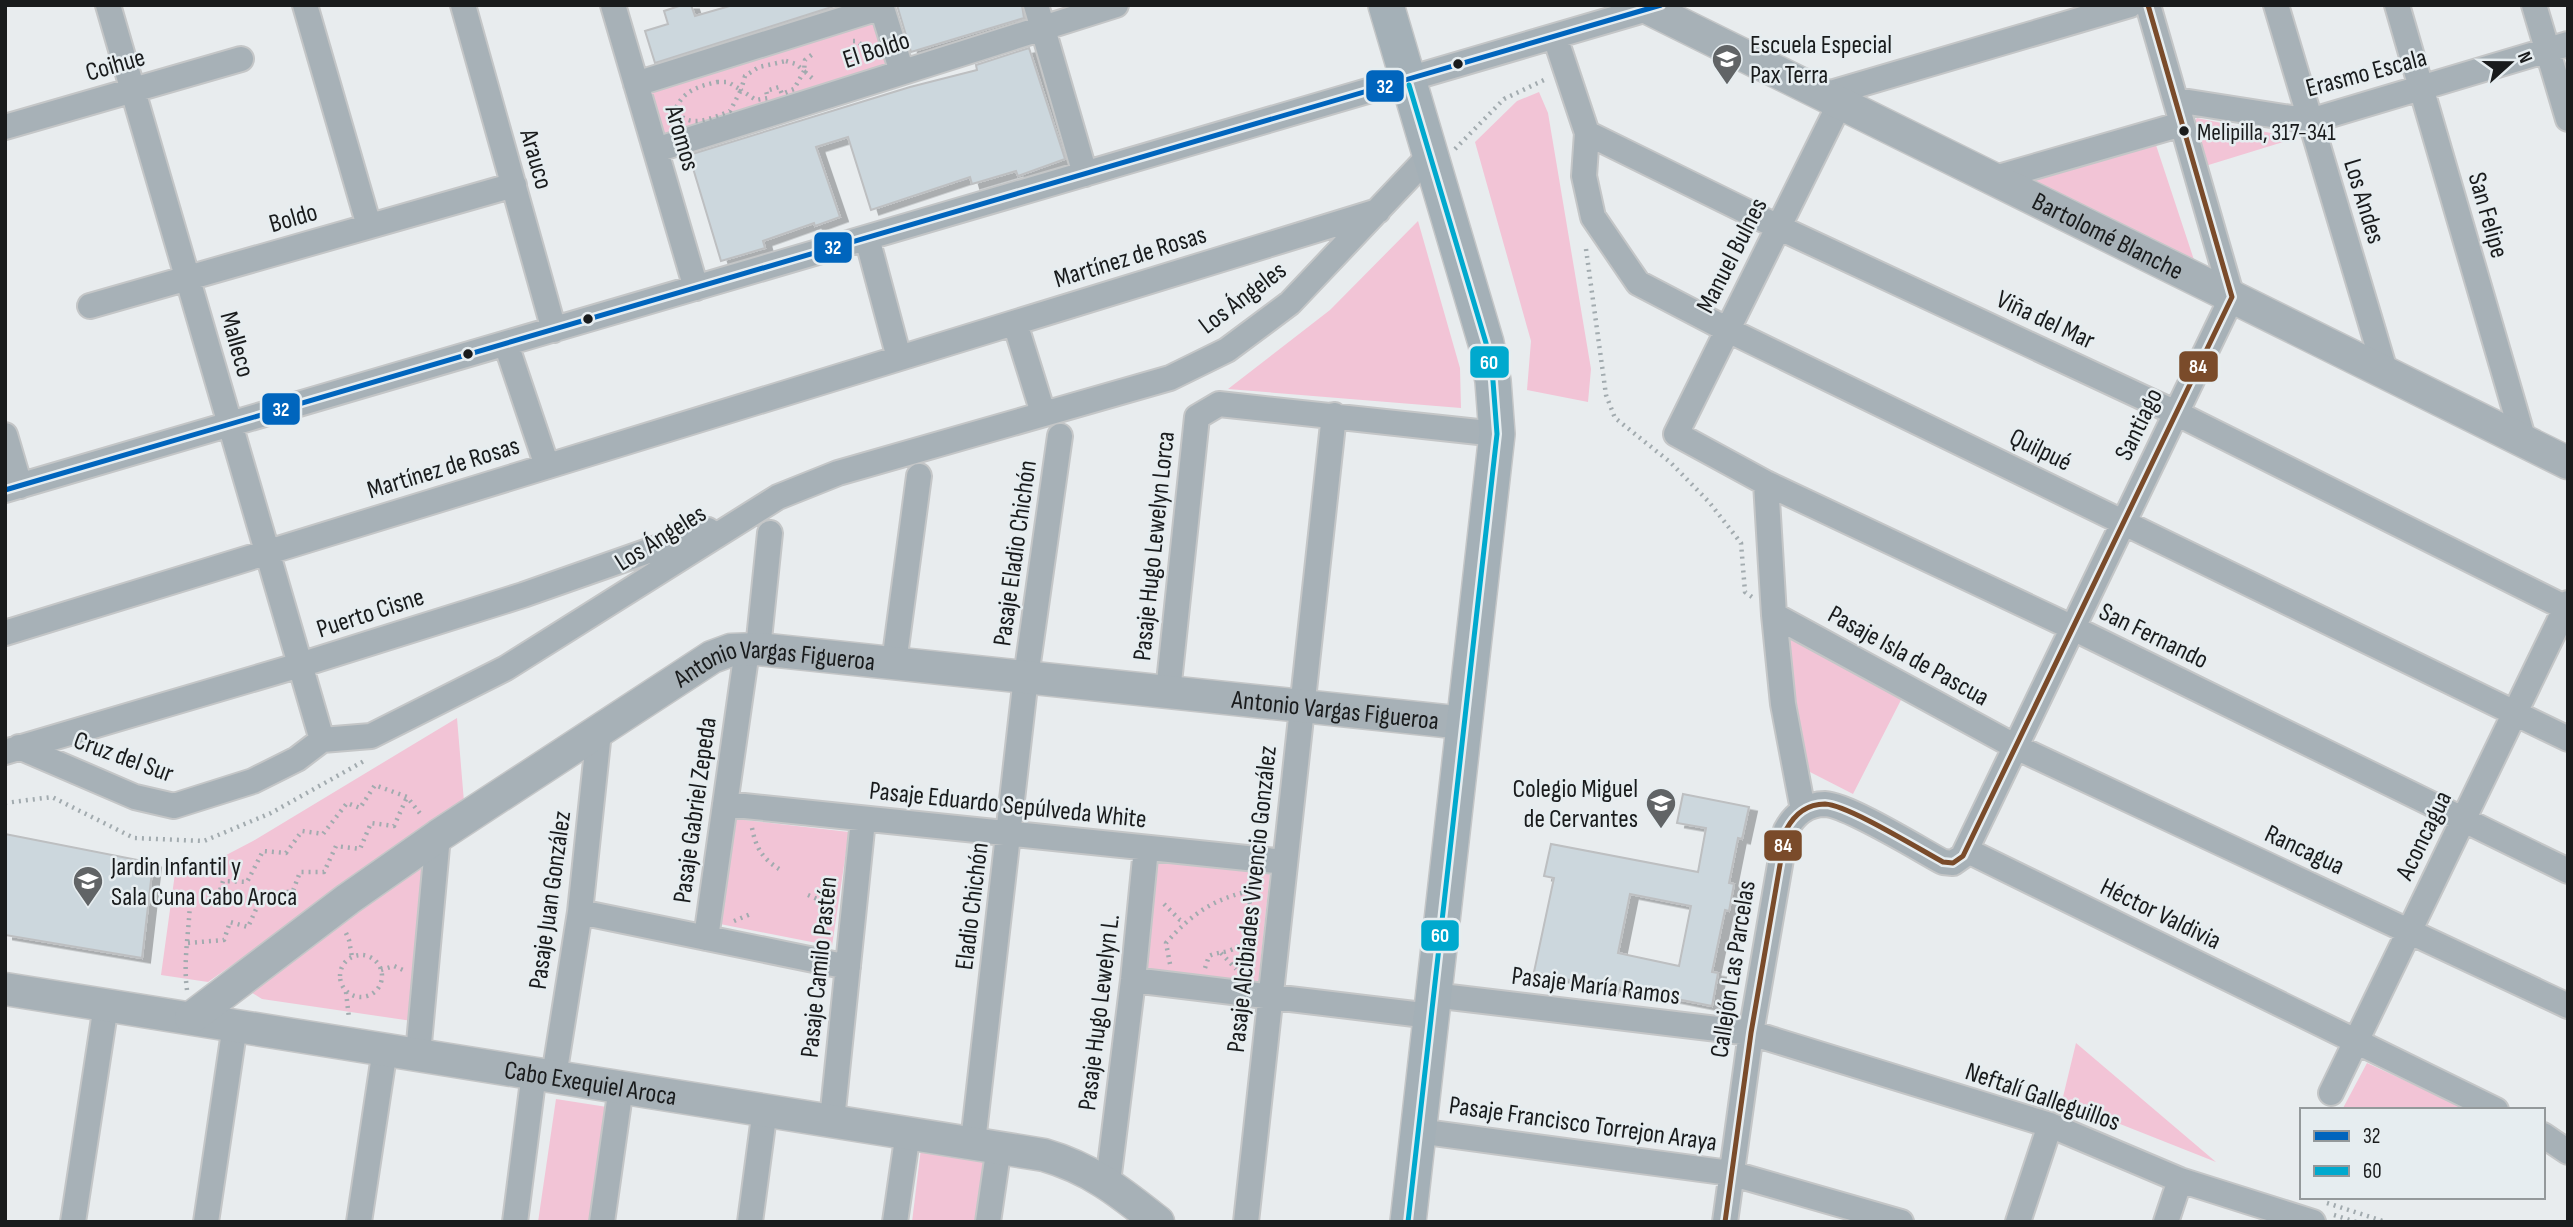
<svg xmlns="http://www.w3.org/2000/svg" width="2573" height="1227" viewBox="0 0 2573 1227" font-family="'Sofia Sans Condensed',sans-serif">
  <defs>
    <filter id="shadow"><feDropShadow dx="8" dy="4.5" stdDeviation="0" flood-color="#0004"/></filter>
  </defs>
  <rect width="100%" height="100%" fill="#e8ecee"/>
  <path fill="#f2c4d6" d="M878,16L895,71L662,141L646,87Z
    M1539,92L1548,113L1591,369L1588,402L1527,390L1531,341L1475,142L1517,101Z
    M2197,118L2296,138L2202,167L2191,125Z
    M2155,142L2199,275L2025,182Z
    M1418,221L1460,368L1461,408L1228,389L1330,310Z
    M1785,633L1902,698L1853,794L1808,771Z
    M457,718L464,802L208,982L161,975L176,866L209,864L253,841Z
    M736,819L849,832L832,946L720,924Z
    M429,855L412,1021L262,999L249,991Z
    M1156,858L1270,873L1258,986L1142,972Z
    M2076,1043L2216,1162L2062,1101Z
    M2367,1063L2462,1107L2466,1110H2342Z
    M556,1099L607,1107L589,1222H538Z
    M921,1148L985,1157L977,1222H912Z"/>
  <path fill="#ccd7dd" stroke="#bdbfc1" stroke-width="2" fill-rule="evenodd" filter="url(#shadow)" d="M682,5H691L695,16L733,5H838L655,63L645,31L668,24L664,11Z
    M897,5H1022L1024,18L911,52Z
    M1029,48L1065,159L1018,176L1016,171L972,184L970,177L871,210L848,137L816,147L840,217L815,226L814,223L763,241L765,248L721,261L689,155L910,87L977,70L976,65Z
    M1683,794L1749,807L1742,839L1738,838L1729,883L1734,884L1729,911L1725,910L1712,972L1718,973L1712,1006L1611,986L1610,989L1534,972L1554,878L1544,876L1551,844L1698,872L1706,828L1677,823ZM1630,894L1691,906L1679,966L1618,953Z
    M5,834L153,863L142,958L5,935Z"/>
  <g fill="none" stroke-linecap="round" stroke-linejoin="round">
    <g stroke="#c4c6c7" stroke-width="28">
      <path id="minor" d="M108,5L322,740
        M305,5L369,226
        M463,5L554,330
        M613,5L696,288
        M881,5L902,72
        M1036,5L1085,174
        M2276,5L2386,374
        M2397,5L2524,441
        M2534,5L2568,119
        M1555,37L1587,133L1778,227L2176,413L2568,609
        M636,84L882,7
        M1824,95L2130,5
        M2176,100L2310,121L2568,44
        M1840,103L1676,434L1766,483L2073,628L2568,871
        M5,127L241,59
        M1587,133L1584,176L1593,217L1638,283L1726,329L2568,739
        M656,150L1116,5
        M1995,178L2182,124
        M867,238L899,358
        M90,306L514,185
        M1015,323L1043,413
        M506,344L547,466
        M5,435L20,486
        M1766,483L1774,615L1783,704L1803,810
        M5,490L1661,5
        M1774,615L2016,747L2568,1006
        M5,633L1378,211
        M758,649L770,533
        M894,663L919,476
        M1168,692L1197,417L1219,404L1497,434
        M322,740L371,736L506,668L778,497L838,473L1170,378L1227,350L1290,303L1430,155
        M19,747L135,797L174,806L253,781L297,759L322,740
        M5,752L300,665L523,595L708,530
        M725,804L1285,862
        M1966,850L2496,1110
        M580,912L848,967
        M706,938L747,650
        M1133,980L1431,1016
        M1433,995L1751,1033L2050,1125L2180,1180L2313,1222
        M418,1054L438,836
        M554,1076L580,912L599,732
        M2331,1093L2568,603
        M832,1120L863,820
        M1418,1131L1730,1173L1901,1222
        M2543,1135L2568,1152
        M973,1142L1026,677L1060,436
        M1108,1182L1133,980L1146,848
        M73,1222L106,1005
        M206,1222L235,1025
        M359,1222L385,1049
        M515,1222L534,1073
        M602,1222L621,1087
        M750,1222L765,1109
        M895,1222L908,1132
        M988,1222L999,1146
        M1246,1222L1334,415
        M1725,1222L1751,1033L1786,830C1794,815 1807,804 1825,804C1848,805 1919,849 1943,862L1953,863L1963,856L2232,297L2148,5
        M2018,1222L2050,1125
        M2166,1222L2180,1180"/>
    </g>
    <g stroke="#c4c6c7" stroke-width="35">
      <g id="tertiary">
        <path id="s1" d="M1650,9L2568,463"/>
        <path id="s2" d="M5,989L1044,1155C1092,1169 1120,1192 1158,1222"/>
        <path id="s3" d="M191,1018L348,899L438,836L712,657L731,650L758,649L1464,723"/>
      </g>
    </g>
    <g stroke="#c4c6c7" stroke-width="38">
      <path id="secondary" d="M1386,5L1486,343L1493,381L1497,434L1408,1222"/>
    </g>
    <path stroke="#a2abaf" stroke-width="4.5" stroke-dasharray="2 5" stroke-linecap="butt" d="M853,41H857L868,50L872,49
      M786,61L796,64L804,71L794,89L782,94L779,87L766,91L768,98L756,100L741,90L745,76L759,67Z
      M812,78L804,71L805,60L814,53
      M717,82H728L741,90L730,111C713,118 685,131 676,108C684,90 700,86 717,82Z
      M1455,149L1504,99L1544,80L1546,82
      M1586,249L1606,395L1615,418L1670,462L1709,502L1741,543L1745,592L1752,597
      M5,803L52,797L134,838L204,841L271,813L364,761
      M752,828C756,848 762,858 779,869
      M808,895L824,902L830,910
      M1164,904L1180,920L1185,922
      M734,921L753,913
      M346,933L349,940L352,957
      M188,943L224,940L230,922L248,927L262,896L293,891L300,872H324L336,846L360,849L371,823L394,826L407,797
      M1221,953L1236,969
      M340 976a21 21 0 1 1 42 0a21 21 0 1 1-42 0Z
      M1170,964L1166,943C1194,911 1218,896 1261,889
      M1205,968L1209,956C1217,952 1224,953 1231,950C1257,940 1256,912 1245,892
      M381,970L394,966L403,970
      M187,990C183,961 189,932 190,902L217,900L223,881L247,882L263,851L286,853L302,831L323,834L347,803L360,808L375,785L407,797L422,816
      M346,992L349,1018
      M2327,1203L2386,1222
      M2334,1215L2356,1222"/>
    <use href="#minor" stroke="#a7b1b7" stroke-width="24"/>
    <use href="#tertiary" stroke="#a7b1b7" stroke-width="32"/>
    <use href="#secondary" stroke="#a4b0b7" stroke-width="35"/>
    <g stroke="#e6edf0" stroke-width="10">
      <path id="bus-1" d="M5,490L1661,5"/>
    </g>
    <g stroke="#e6edf0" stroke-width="10">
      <path id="bus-2" d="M1408,1222L1497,434L1493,381L1486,343L1409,85"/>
    </g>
    <g stroke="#e6edf0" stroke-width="10">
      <path id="bus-3" d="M1725,1222L1751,1033L1786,830C1794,815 1807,804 1825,804C1848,805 1919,849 1943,862L1953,863L1963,856L2232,297L2148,5"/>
    </g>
    <use href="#bus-1" stroke="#0065bd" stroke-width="5"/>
    <use href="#bus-2" stroke="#00a9ce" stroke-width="5"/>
    <use href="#bus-3" stroke="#7a4b2a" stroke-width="5"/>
  </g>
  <defs>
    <g id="school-pin" transform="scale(1.575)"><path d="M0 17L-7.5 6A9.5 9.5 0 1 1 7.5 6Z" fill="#616466" stroke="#e6edf0"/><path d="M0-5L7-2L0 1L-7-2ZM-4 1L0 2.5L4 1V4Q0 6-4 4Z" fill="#fff"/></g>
  </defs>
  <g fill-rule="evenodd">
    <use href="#school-pin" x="1727" y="59"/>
    <use href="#school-pin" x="1661" y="803"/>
    <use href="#school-pin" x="88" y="881"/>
  </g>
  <g fill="#191b1c" stroke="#e6edf0" stroke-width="2.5">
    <circle cx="1458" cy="64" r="6"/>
    <circle cx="2184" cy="131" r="6"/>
    <circle cx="588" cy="319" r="6"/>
    <circle cx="468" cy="354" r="6"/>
  </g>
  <g text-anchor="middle" stroke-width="5" stroke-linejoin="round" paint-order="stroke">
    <g font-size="24" fill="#191b1c" stroke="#e6edf0" text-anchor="start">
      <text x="2197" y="140">Melipilla, 317-341</text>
    </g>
    <g font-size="26" fill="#191b1c" stroke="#e6edf0" text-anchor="start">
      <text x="1750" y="53">Escuela Especial<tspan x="1750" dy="30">Pax Terra</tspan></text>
      <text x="1638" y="797" text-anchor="end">Colegio Miguel<tspan x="1638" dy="30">de Cervantes</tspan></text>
      <text x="111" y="875">Jardin Infantil y<tspan x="111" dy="30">Sala Cuna Cabo Aroca</tspan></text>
    </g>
    <g font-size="26" fill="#191b1c" stroke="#e6edf0">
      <text transform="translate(876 49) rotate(-18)" y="9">El Boldo</text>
      <text transform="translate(115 64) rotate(-16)" y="9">Coihue</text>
      <text transform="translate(2366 72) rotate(-15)" y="9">Erasmo Escala</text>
      <text transform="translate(683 138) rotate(74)" y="9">Aromos</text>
      <text transform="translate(537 159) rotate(74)" y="9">Arauco</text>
      <text transform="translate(2365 201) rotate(73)" y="9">Los Andes</text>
      <text transform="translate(2489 215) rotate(74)" y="9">San Felipe</text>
      <text transform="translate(293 217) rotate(-16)" y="9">Boldo</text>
      <text dy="9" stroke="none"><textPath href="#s1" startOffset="511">Bartolomé Blanche</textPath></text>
      <text transform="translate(1731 255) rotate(-63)" y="9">Manuel Bulnes</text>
      <text transform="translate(1130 256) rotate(-17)" y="9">Martínez de Rosas</text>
      <text transform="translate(1242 297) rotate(-37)" y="9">Los Ángeles</text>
      <text transform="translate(2046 319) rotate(25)" y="9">Viña del Mar</text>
      <text transform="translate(238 344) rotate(74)" y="9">Malleco</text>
      <text transform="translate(2138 424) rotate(-64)" y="9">Santiago</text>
      <text transform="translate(2041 449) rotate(26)" y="9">Quilpué</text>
      <text transform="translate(443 467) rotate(-17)" y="9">Martínez de Rosas</text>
      <text transform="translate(660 537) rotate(-32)" y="9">Los Ángeles</text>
      <text transform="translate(1153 546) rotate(-84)" y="9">Pasaje Hugo Lewelyn Lorca</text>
      <text transform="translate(1014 553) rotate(-82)" y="9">Pasaje Eladio Chichón</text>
      <text transform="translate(370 612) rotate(-18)" y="9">Puerto Cisne</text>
      <text transform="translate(2154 635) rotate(26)" y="9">San Fernando</text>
      <text transform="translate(1909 655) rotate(29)" y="9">Pasaje Isla de Pascua</text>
      <text dy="9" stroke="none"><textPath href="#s3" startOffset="695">Antonio Vargas Figueroa</textPath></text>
      <text dy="9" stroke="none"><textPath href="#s3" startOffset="1262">Antonio Vargas Figueroa</textPath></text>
      <text transform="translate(124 756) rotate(20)" y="9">Cruz del Sur</text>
      <text transform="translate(1008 804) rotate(6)" y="9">Pasaje Eduardo Sepúlveda White</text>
      <text transform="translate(694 810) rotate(-82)" y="9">Pasaje Gabriel Zepeda</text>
      <text transform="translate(2423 835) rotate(-64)" y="9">Aconcagua</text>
      <text transform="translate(2305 849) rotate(25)" y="9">Rancagua</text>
      <text transform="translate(1251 899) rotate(-84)" y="9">Pasaje Alcibiades Vivencio González</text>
      <text transform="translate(549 900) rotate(-82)" y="9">Pasaje Juan González</text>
      <text transform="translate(971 906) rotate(-83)" y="9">Eladio Chichón</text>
      <text transform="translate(2161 913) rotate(26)" y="9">Héctor Valdivia</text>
      <text transform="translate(818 967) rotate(-84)" y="9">Pasaje Camilo Pastén</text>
      <text transform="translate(1732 969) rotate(-81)" y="9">Callejón Las Parcelas</text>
      <text transform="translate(1596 985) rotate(7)" y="9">Pasaje María Ramos</text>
      <text transform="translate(1098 1012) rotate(-83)" y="9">Pasaje Hugo Lewelyn L.</text>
      <text dy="9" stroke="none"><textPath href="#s2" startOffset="593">Cabo Exequiel Aroca</textPath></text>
      <text transform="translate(2043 1096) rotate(19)" y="9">Neftalí Galleguillos</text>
      <text transform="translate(1583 1123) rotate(8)" y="9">Pasaje Francisco Torrejon Araya</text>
    </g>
  </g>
  <g stroke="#e6edf0" stroke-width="2.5">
    <rect x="1365" y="69" width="40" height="34" rx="7" fill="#0065bd"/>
    <rect x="813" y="231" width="40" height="33" rx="7" fill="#0065bd"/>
    <rect x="1469" y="345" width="41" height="34" rx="7" fill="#00a9ce"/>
    <rect x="2178" y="350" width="41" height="33" rx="7" fill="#7a4b2a"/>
    <rect x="261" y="392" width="40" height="34" rx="7" fill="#0065bd"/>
    <rect x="1763" y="829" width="40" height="33" rx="7" fill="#7a4b2a"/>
    <rect x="1420" y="919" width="40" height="33" rx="7" fill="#00a9ce"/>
  </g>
  <g font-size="19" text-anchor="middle" font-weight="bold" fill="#fff">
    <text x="1385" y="93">32</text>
    <text x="833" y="254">32</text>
    <text x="1489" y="369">60</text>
    <text x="2198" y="373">84</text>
    <text x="281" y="416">32</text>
    <text x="1783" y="852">84</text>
    <text x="1440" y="942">60</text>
  </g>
  <rect width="2573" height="1227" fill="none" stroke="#191b1c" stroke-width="14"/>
  <rect x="2300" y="1108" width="245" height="91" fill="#e6edf0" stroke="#94999b" stroke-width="2"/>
  <rect x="2314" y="1131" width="35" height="10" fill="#0065bd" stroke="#94999b" stroke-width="2"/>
  <text x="2363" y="1143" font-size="21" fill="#191b1c">32</text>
  <rect x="2314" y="1166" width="35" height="10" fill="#00a9ce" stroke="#94999b" stroke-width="2"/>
  <text x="2363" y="1178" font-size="21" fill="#191b1c">60</text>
  <g transform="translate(2510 63) rotate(69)" stroke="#e6edf0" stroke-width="5" paint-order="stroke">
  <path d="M0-5L12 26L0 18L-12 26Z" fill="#191b1c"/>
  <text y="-10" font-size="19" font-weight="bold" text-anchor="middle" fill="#191b1c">N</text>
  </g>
</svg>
